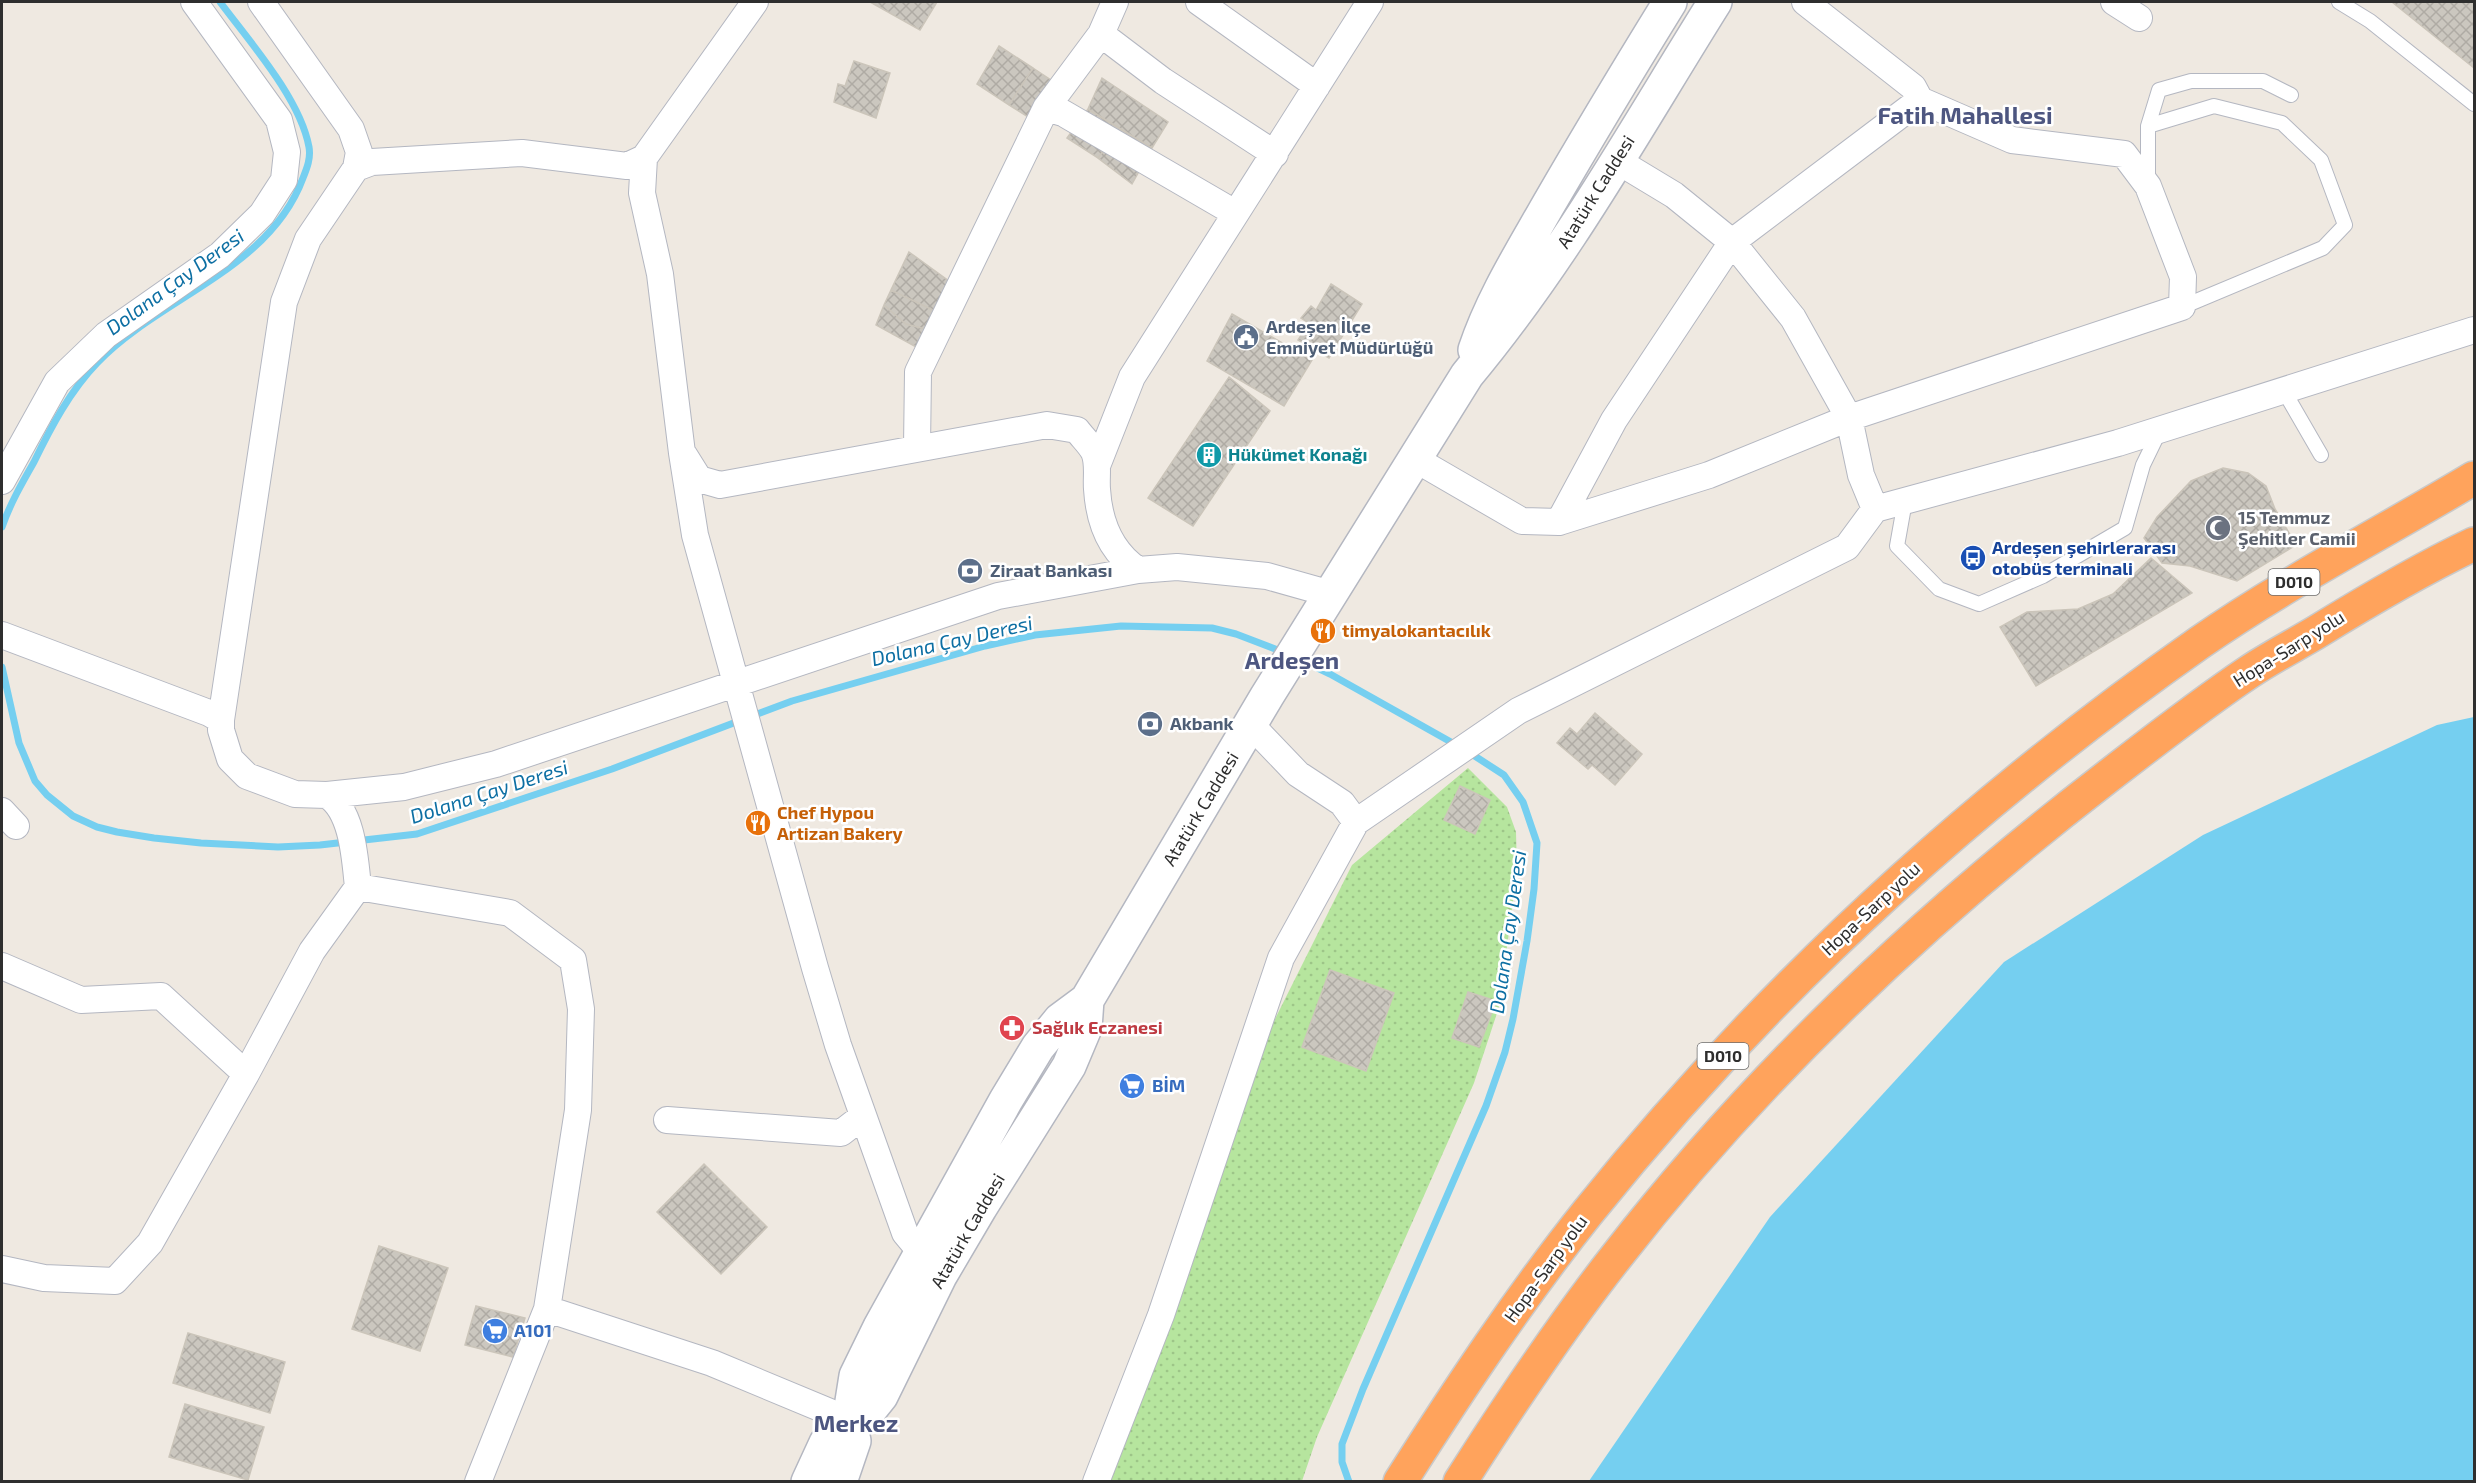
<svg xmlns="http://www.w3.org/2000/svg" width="2476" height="1483" viewBox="0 0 2476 1483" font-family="'Exo 2',sans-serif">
  <defs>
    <pattern id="green-dots" width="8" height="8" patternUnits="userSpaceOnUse" patternTransform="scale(1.5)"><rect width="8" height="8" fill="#b6e59e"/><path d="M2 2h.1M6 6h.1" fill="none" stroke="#9dc588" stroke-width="1.8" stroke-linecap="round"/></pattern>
    <pattern id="building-cross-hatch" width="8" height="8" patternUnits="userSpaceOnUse" patternTransform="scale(1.5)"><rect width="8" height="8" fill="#cbc7bf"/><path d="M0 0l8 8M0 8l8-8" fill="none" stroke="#afaba4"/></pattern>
  </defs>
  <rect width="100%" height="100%" fill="#efe9e1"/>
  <path fill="url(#green-dots)" d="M1468,768L1507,807L1516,832L1517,872L1499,1007L1474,1083L1317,1437L1302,1481L1104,1482L1270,1029L1352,865Z"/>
  <path fill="#75cff0" d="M2474,717V1481H1589L1770,1217L2004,962L2203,835L2437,725Z"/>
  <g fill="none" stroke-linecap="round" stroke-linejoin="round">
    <path stroke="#75cff0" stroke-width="7" d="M2,527C10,504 22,483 34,462C51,427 70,391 97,363C160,297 269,270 303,178C307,168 311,158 309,147C300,98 249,41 220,2
      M1299,659L1330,674L1458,746
      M2,667L19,743L35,781L47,795L73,816L97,827L117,832L154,838L201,843L278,847L320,845L417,834L612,769L792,701L985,646L1035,635L1121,626L1212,628L1236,634L1283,652
      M1349,1482L1342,1462V1444L1363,1389L1486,1106L1505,1052L1513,1019L1527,941L1534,889L1537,843L1523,802L1504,775L1467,751"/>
  </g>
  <path fill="url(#building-cross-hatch)" stroke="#cbc5ba" stroke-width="1.5" d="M870,2H937L920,30Z
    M2392,2H2474V68Z
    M999,46L1033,68L1009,105L977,84Z
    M854,61L890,73L876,118L834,102L838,84L845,86Z
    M1033,68L1066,90L1044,127L1009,105Z
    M1102,78L1168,122L1152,148L1088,109Z
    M1088,109L1120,129L1098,158L1067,138Z
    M1120,129L1152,148L1132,184L1098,158Z
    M909,252L953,284L939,313L891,290Z
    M1331,284L1362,304L1329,358L1298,340L1309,323L1301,318L1311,306L1316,310Z
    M891,290L939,313L929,330L906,324L884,305Z
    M884,305L906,324L929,330L918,348L876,325Z
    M1232,314L1312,360L1284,406L1207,361Z
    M1229,377L1270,411L1193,526L1148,498Z
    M2223,468L2248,473L2266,486L2275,509L2296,545L2237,581L2190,566L2162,563L2144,538L2157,517L2191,481Z
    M2151,558L2192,593L2036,686L2000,627L2027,612L2078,609L2113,594Z
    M1595,713L1642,754L1615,785L1592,765L1588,769L1557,743L1570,728L1577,734Z
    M1460,786L1490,800L1475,834L1444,820Z
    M1330,970L1394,993L1366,1071L1302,1047Z
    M1468,992L1496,1001L1479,1047L1452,1038Z
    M704,1164L767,1227L721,1274L657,1212Z
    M379,1246L448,1268L420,1351L352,1329Z
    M476,1306L525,1318L513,1357L465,1345Z
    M188,1333L285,1362L270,1413L173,1383Z
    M185,1404L264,1427L248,1480L169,1457Z"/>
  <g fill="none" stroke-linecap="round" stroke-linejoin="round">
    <g stroke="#b4b7c1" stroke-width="16">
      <path id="lane" d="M2339,2L2370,21L2474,104
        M2148,126L2214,106L2282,123L2321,160L2345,225L2323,248L2182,307
        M2148,181V126L2159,90L2191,81H2263L2291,95
        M2284,391L2321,455
        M1905,501L1897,546L1939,589L1979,604L2043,576L2125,528L2143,465L2160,430"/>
    </g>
    <g stroke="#b4b7c1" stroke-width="28">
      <path id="street" d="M261,2L351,129L359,152L356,168
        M755,2L644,158L627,166L522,153L372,162L356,168L308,239L284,302L221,720V730L230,759L247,776L295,794L327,795L404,787L496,764L998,596L1138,570L1177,567L1267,576L1331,594
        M1199,2L1317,86
        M2114,2L2139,18
        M1101,34L1163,81L1275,154
        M1046,108L1063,113L1235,213
        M644,158L642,193L660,274L682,453L695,535L815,968L838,1045L905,1233L915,1245L928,1241
        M917,447L918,372L1046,108L1101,34L1115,2
        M684,455L699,479L720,485L1047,425L1077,430C1082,437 1090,444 1094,452C1099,463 1096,477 1097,489C1099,522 1110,551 1138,570
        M1415,459L1522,521L1559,522L1709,475L1849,418L2182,307L2183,277L2148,186L2124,154L2012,140L1920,100L1913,87L1805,2
        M1097,466L1132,377L1370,2
        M2,481L57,382L106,335L220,255L262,214L284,180L287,152L279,120L194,2
        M1875,509L2118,443L2474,330
        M1559,522L1614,420L1732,242L1920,100
        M2,635L209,713L221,720
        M327,795C353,811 355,860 358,887
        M2,811L16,826
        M1356,822L1518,711L1847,547L1875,509L1861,475L1849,418L1793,318L1732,242L1674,195L1616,160
        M2,966L81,1000L161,996L246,1074
        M667,1120L841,1133L863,1116
        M2,1269L44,1278L115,1281L150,1243L246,1074L312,951L358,887L510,913L573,960L581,1009L578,1110L547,1309L478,1482
        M547,1309L712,1363L849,1420
        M1096,1482L1161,1315L1281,958L1356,822L1342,803L1298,774L1251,725"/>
    </g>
    <g stroke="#b4b7c1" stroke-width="36">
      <path id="secondary" d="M1475,350C1492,299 1521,253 1547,207C1587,138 1628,70 1670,2
        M808,1482L826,1443L849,1420L856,1376L880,1327L1006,1100L1038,1047L1060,1020L1087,1000L1267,696L1467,375C1563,260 1636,128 1715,2
        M840,1482L854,1441L849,1420L869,1411L881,1396L940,1276L980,1208L1069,1066L1085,1028L1087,1000"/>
    </g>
    <g stroke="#c9c9c9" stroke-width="36">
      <path id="highway" d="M1400,1482C1459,1389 1520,1297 1588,1212C1763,994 1970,804 2199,643C2287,582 2382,533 2474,478
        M1460,1482C1509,1405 1560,1328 1616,1257C1756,1077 1922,920 2102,781C2150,744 2198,706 2249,672C2270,658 2293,646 2315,633C2367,601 2419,570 2474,544"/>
    </g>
    <use href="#lane" stroke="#fff" stroke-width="14"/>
    <use href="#street" stroke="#fff" stroke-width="26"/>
    <use href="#secondary" stroke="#fff" stroke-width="33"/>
    <use href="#highway" stroke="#ffa35c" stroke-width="33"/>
  </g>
  <defs>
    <g id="civic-disc" transform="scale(1.35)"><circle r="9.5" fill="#5c6f8a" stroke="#fff"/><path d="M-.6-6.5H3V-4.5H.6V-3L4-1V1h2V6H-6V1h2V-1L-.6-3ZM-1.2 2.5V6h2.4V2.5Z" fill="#fff"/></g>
    <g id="building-disc" transform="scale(1.35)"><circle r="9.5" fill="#0f9aa8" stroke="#fff"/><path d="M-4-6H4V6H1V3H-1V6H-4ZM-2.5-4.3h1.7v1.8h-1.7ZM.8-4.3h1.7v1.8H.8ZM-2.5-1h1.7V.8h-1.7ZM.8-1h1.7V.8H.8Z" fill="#fff"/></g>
    <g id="mosque-disc" transform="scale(1.35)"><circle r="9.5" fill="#6b7280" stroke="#fff"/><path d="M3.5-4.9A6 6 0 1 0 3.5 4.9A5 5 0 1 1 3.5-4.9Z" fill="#fff"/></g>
    <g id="bus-disc" transform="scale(1.35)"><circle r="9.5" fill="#1a4fb4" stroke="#fff"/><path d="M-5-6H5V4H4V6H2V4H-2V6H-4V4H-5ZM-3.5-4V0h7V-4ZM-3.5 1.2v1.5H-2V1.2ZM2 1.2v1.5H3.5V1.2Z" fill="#fff"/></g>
    <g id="bank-disc" transform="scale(1.35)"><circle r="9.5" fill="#5c6f8a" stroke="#fff"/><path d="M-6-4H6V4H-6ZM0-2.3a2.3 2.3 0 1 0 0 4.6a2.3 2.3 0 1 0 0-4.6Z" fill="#fff"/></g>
    <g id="restaurant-disc" transform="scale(1.35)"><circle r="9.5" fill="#e8710a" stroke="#fff"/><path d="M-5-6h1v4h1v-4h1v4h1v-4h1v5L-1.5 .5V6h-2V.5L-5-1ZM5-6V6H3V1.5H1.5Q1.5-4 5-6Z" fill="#fff"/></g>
    <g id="pharmacy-disc" transform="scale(1.35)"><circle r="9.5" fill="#e0444e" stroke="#fff"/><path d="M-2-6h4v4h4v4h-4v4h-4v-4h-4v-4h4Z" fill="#fff"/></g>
    <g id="supermarket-disc" transform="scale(1.35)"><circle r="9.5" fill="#3f7fe0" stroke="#fff"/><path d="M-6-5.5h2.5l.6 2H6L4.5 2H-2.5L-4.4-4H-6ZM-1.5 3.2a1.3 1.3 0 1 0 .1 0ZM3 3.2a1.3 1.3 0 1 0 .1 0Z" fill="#fff"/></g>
  </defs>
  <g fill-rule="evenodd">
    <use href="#civic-disc" x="1246" y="337"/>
    <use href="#building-disc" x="1209" y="455"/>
    <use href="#mosque-disc" x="2218" y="528"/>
    <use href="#bus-disc" x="1973" y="558"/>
    <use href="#bank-disc" x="970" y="571"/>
    <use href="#restaurant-disc" x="1323" y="631"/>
    <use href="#bank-disc" x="1150" y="724"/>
    <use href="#restaurant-disc" x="758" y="823"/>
    <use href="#pharmacy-disc" x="1012" y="1028"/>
    <use href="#supermarket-disc" x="1132" y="1086"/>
    <use href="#supermarket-disc" x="495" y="1331"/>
  </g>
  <g text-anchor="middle" stroke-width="5" stroke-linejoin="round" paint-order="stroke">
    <g fill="#fff" stroke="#6d6d6d" stroke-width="1.5">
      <rect x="2268.5" y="569" width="51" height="26" rx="4.5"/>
      <rect x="1697.5" y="1043" width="51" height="26" rx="4.5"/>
    </g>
    <g font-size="16" font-weight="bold" fill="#2e2e2e">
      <text x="2294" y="588">D010</text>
      <text x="1723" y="1062">D010</text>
    </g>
    <g font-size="18" fill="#2e2e2e" stroke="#fff">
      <text transform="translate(1596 192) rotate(-58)" y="6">Atatürk Caddesi</text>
      <text transform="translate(2289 649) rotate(-32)" y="6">Hopa-Sarp yolu</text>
      <text transform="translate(1201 809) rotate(-59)" y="6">Atatürk Caddesi</text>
      <text transform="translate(1871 909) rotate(-43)" y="6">Hopa-Sarp yolu</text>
      <text transform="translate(968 1231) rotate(-60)" y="6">Atatürk Caddesi</text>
      <text transform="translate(1546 1269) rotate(-54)" y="6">Hopa-Sarp yolu</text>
    </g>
    <g font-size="18" font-weight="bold" fill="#4e5e75" stroke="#fff" text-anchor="start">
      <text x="1266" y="333">Ardeşen İlçe<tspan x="1266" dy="21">Emniyet Müdürlüğü</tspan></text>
      <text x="990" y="577">Ziraat Bankası</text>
      <text x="1170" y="730">Akbank</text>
    </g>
    <g font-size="18" font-weight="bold" fill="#0d838f" stroke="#fff" text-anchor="start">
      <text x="1228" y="461">Hükümet Konağı</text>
    </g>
    <g font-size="18" font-weight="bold" fill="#5b616d" stroke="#fff" text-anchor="start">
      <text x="2238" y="524">15 Temmuz<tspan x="2238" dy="21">Şehitler Camii</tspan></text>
    </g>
    <g font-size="18" font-weight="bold" fill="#164399" stroke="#fff" text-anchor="start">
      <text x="1992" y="554">Ardeşen şehirlerarası<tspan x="1992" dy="21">otobüs terminali</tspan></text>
    </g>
    <g font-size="18" font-weight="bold" fill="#c56008" stroke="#fff" text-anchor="start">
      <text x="1342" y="637">timyalokantacılık</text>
      <text x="777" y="819">Chef Hypou<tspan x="777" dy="21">Artizan Bakery</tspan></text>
    </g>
    <g font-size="18" font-weight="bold" fill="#be3a42" stroke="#fff" text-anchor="start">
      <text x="1032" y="1034">Sağlık Eczanesi</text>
    </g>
    <g font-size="18" font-weight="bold" fill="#366cbe" stroke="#fff" text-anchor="start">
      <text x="1152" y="1092">BİM</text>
      <text x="514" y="1337">A101</text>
    </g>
    <g font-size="20" font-style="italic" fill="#0d6fa3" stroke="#fff">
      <text transform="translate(175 282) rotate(-36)" y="7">Dolana Çay Deresi</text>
      <text transform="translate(952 641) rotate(-13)" y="7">Dolana Çay Deresi</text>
      <text transform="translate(489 792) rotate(-18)" y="7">Dolana Çay Deresi</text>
      <text transform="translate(1508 932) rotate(-82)" y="7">Dolana Çay Deresi</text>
    </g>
    <g font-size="24" font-weight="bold" fill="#4d5680" stroke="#fff">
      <text x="1965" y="124">Fatih Mahallesi</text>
      <text x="1292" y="669">Ardeşen</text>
      <text x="856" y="1432">Merkez</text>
    </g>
  </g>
  <rect width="2476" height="1483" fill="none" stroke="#2e2e2e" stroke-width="6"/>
</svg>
